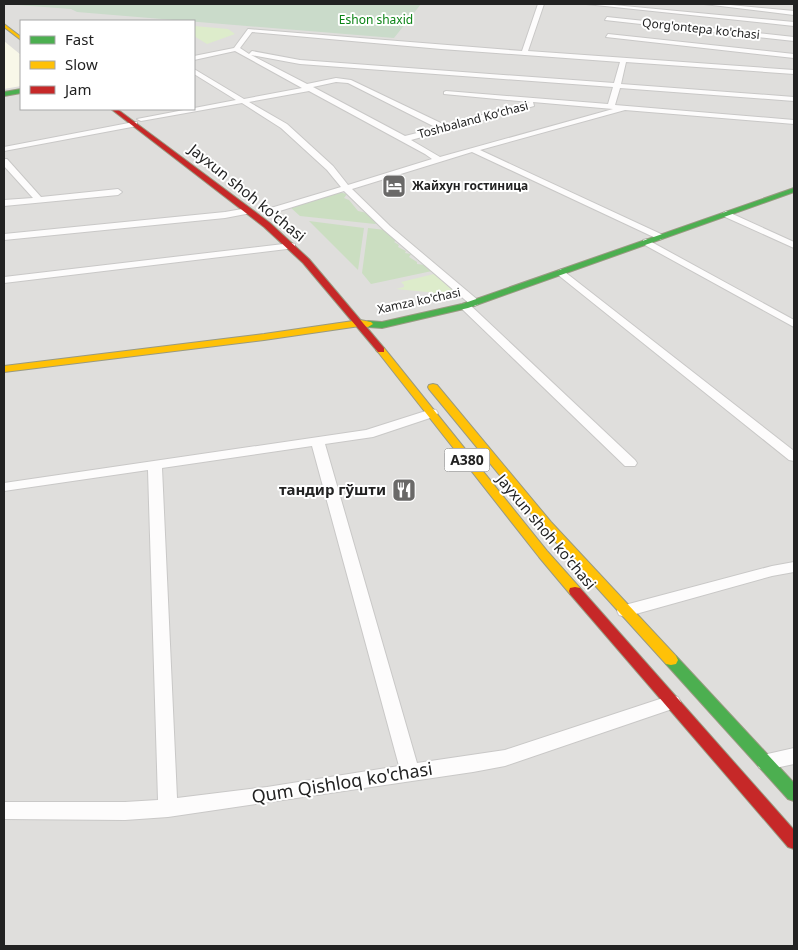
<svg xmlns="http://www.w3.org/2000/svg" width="798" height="950" viewBox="0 0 798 950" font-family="'Noto Sans',sans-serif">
  <rect width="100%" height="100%" fill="#f0eeeb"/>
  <path fill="#dfdedc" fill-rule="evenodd" d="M4,4H794V946H4ZM21,21H194V109H21Z"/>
  <path fill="#f8f7e8" d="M4,41L21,55L19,56L21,57V86L4,89Z"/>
  <path fill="#ddeccb" d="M194,26L228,29L235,34L207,44L194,36Z
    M434,274L458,295L396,289L404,287V285L401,282Z"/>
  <path fill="#cbdec1" d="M338,192L347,194L344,198L349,200L358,211L367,213L378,222L375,224L300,216L290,207Z
    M309,221L364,228L358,270Z
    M368,228L385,230L397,240L394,242L399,245L398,247L406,251L405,253L411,254L409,257L417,262V264L425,265L432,271L371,284L362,273Z"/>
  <path fill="#cadbca" d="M4,4H421L394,38L89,13L77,12L71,9Z"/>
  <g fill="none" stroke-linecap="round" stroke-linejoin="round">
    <g stroke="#c9c8c7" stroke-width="2">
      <path id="street" d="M538,4H544L528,51L794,70V74L626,62L621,84L794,97V101L620,88L615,105L794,120V124L625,110L480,150L663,235L665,237L660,240L472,152L352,189L390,226L479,301L480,303L475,306L471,305L384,230L344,191L270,214H264V210L341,187L327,170L281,128L242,103L141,121L137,119L236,100L194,74V69L244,99L302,88L235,51L194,60V56L234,48L248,29L522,51ZM252,32L441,49L620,62L614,83L300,60L252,51L249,54L240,48ZM251,55L300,64L613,87L608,104L446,91L444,92V94L530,102L445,125L351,80L336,78L307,84ZM336,82L348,83L437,128L405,136L313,87ZM309,91L425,154L432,159L348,185L333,166L287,124L249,102ZM533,102L613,109L440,157L411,140L534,106Z
        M586,4H603L794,22V26Z
        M704,4H720L794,11V15Z
        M607,17L794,37V41L605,20Z
        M608,34L794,54V58L606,37Z
        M134,122H137V126L4,151V147Z
        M4,159H7L41,197L118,189L122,192L118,195L4,206V200L33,198L4,166Z
        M248,208L253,211L251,213L225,218L4,240V234L225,212Z
        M726,211L794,242V248L723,216L721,214Z
        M646,239L794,320V327L643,244V240Z
        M292,243L295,244V248L4,283V277Z
        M561,269L794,451V461L789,460L557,274L556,272Z
        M465,303L469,304L635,460L637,463L635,466H625L461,308L460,306Z
        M432,409L436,410L438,413L436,416L373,437L325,444L417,763L505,750L672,695L678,697L681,702L678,707L505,766L473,772L168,817L125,820L4,819V802H125L158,800L148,470L4,491V483L366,430ZM312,446L399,766L267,787L177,798L162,468Z
        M794,562V572L772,576L625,617L619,615L617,611L619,607L625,605L772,566Z
        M794,748V764L766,770L759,768L757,762L759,756Z"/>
    </g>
    <g stroke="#999a82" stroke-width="2">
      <path id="fast" d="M21,89V93L4,96V92Z
        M794,188V192L468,308L382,328L368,327L363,324L368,321L382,322L462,304Z
        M671,655L676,656L794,783V801L788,799L666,664L664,660L666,656Z"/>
    </g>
    <g stroke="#999a82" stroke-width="2">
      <path id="slow" d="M4,24L21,37V40L4,27Z
        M360,320L371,322L373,324L368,327L360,326L264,340L4,372V366L264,334Z
        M381,347L384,348L547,551L580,588L581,591L580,594H570L539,557L378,352L376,350Z
        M433,384L437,385L551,522L676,656L678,660L676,664L671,665L666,664L543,528L429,389L428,387L429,385Z"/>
    </g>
    <g stroke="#999a82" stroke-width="2">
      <path id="jam" d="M111,109H117L270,223L309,259L384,348V352H378L303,263L264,227Z
        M575,587L580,588L794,830V849L788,847L570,594L569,591L570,588Z"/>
    </g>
    <use href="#street" fill="#fdfcfc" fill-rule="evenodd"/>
    <use href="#fast" fill="#4caf50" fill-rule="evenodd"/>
    <use href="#slow" fill="#ffc107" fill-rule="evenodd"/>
    <use href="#jam" fill="#c62828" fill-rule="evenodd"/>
  </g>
  <defs>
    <g id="hotel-square" transform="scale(1.25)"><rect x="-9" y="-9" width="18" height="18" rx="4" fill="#6a6968" stroke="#fff"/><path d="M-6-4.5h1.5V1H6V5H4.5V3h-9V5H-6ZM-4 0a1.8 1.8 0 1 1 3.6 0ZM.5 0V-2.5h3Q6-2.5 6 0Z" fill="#fff"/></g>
    <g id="restaurant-square" transform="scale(1.25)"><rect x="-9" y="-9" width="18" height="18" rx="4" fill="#6a6968" stroke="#fff"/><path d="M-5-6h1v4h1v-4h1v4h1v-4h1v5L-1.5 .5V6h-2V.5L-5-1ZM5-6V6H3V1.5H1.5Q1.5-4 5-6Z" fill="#fff"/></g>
  </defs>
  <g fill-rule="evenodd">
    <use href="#hotel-square" x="394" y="186"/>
    <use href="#restaurant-square" x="404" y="490"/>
  </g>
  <g text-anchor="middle" stroke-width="4" stroke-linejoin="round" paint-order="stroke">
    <g font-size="12" fill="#0c8416" stroke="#fff">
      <text x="376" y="24">Eshon shaxid</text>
    </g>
    <g font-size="12" fill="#222" stroke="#fff">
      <text transform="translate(701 29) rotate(6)" y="4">Qorg'ontepa ko'chasi</text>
      <text transform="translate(473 120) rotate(-15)" y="4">Toshbaland Koʻchasi</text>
      <text transform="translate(419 301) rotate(-12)" y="4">Xamza ko'chasi</text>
    </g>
    <g font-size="12" font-weight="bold" fill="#222" stroke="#fff" text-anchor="start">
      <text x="412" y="190">Жайхун гостиница</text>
    </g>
    <rect fill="#fff" stroke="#646464" stroke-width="1" x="444.5" y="448.5" width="45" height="23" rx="4"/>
    <g font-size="14" font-weight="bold" fill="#222">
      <text x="467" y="465">A380</text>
    </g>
    <g font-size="15" fill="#222" stroke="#fff">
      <text transform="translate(247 193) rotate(39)" y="5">Jayxun shoh ko'chasi</text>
      <text transform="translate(546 532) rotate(50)" y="5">Jayxun shoh ko'chasi</text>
    </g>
    <g font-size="15" font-weight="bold" fill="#222" stroke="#fff" text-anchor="end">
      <text x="386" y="495">тандир гўшти</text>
    </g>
    <g font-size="18" fill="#222" stroke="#fff">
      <text transform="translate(342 783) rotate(-9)" y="6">Qum Qishloq ko'chasi</text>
    </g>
  </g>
  <rect width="798" height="950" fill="none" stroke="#222222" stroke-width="10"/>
  <rect x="20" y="20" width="175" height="90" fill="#ffffff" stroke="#a7a7a7"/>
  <rect x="30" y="36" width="25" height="8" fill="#4caf50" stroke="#a7a7a7"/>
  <text x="65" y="45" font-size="15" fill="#222222">Fast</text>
  <rect x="30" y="61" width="25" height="8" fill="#ffc107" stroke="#a7a7a7"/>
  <text x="65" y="70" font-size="15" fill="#222222">Slow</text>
  <rect x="30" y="86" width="25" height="8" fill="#c62828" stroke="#a7a7a7"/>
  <text x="65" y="95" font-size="15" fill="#222222">Jam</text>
</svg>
